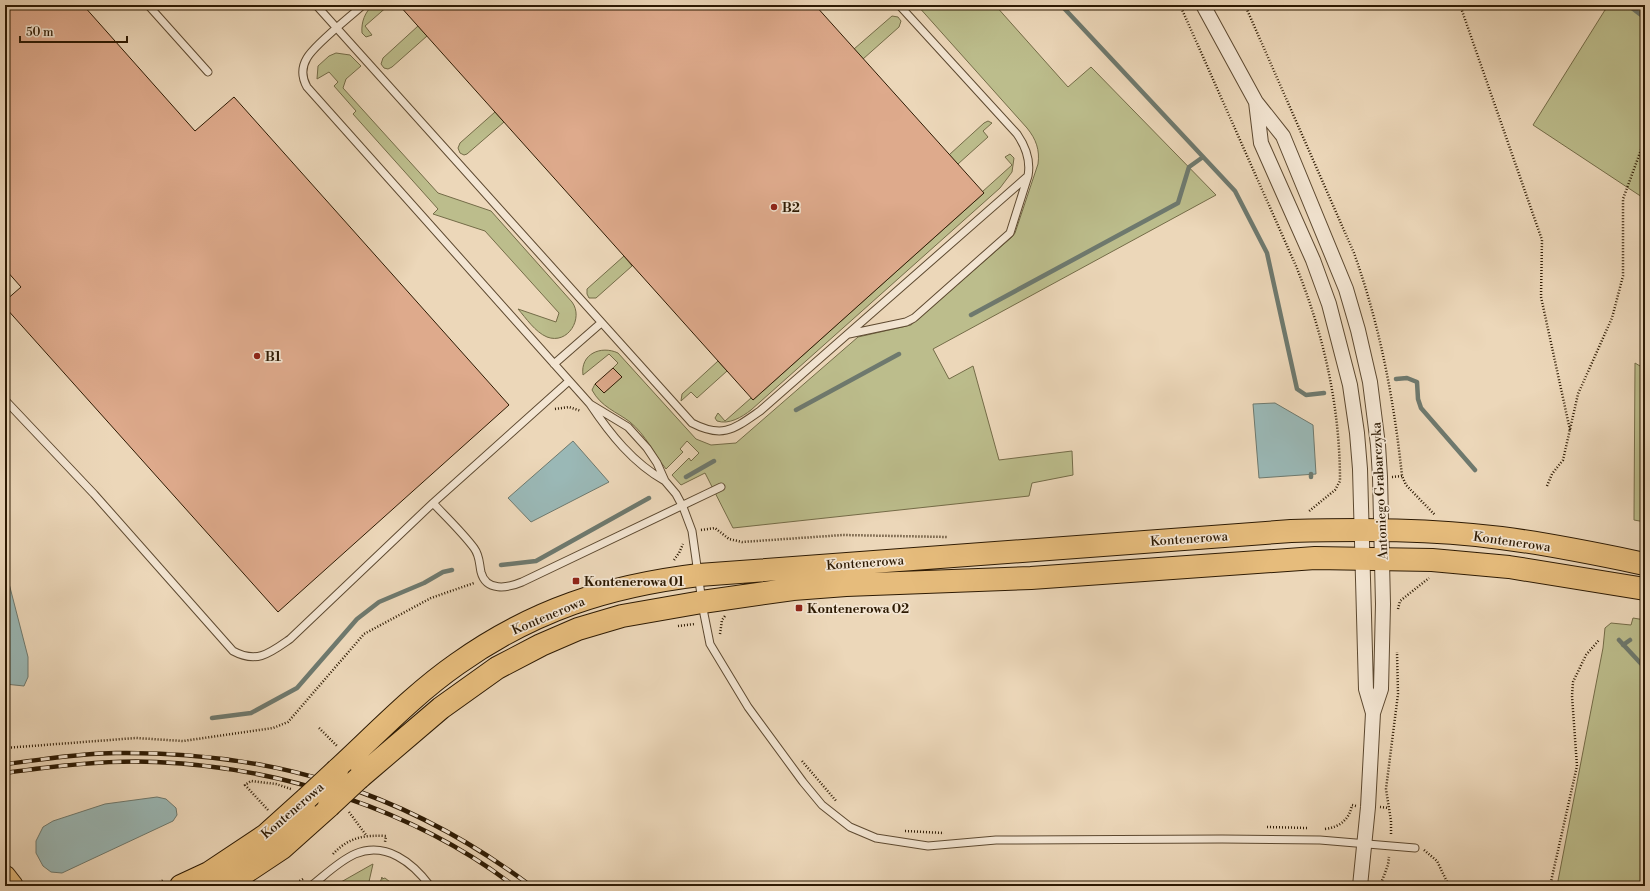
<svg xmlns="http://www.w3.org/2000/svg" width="1650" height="891" viewBox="0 0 1650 891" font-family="'Libre Bodoni',serif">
  <rect width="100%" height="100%" fill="#ecd7b9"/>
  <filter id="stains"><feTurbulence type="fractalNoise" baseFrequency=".005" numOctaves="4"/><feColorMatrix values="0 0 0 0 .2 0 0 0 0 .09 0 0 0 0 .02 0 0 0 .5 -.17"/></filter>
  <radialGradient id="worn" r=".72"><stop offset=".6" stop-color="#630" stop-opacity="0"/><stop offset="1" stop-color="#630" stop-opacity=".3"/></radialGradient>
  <path fill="#bcbd8c" stroke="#746c48" d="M373,5H389L365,26L372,35L366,37L362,33C361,22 365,12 373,5Z
    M917,5H995L1068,87L1091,67L1216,195L933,349L949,379L973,366L999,460L1072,451L1073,475L1032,483L1029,496L733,528L705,473L681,485L672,475L689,458L691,461L699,453L687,441L680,449L683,452L666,469C654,454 646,435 630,422C617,412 601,407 592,390L595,384L604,393L621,377L613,368L618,363L609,354L583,375C580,354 601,345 618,353L696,439L711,445L736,443L858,337L911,325L1012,237L1015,233L1038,164C1040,150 1036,139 1027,128Z
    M1617,5H1645V199L1533,125L1605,10Z
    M892,16L898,17L901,21L899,27L863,59L854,49Z
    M418,26L427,36L392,67L388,69L384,68L381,64L383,58Z
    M336,53L350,55L361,66L346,79L343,88L438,193L491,211L572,302C584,318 568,345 547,337C535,332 526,318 518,309L556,322L559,313L485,231L433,214L438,209L353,114L356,111L334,86L338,82L329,72L317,79L318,66L329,56Z
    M495,112L504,122L467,154L464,155L460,153L458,148L460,143Z
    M988,121L992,123L983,131L988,137L958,164L949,155L984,123Z
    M1010,154L1014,158L1012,172L1000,188L751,410C742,417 729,425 717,421L715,418L718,413L725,421L751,398L753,400L984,193L982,192L1012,165L1005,157Z
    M624,256L632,266L596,298H589L587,294V289Z
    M718,361L727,371L697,398L691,392L681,401L682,394Z
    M1635,363L1645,369V522L1634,520Z
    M1633,618L1645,620V886H1557L1603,648L1605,628L1611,623L1631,625Z
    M373,864L368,886H334L371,865Z
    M382,877V879L385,878L395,886H379Z"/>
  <path fill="#9ab8b6" stroke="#6e796e" d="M1275,403L1313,425L1316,474L1259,478L1253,404Z
    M573,441L609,482L531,522L508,498Z
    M5,568L28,657V677L24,686L5,684Z
    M157,797L166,799L176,808L177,815L173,821L62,873L51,872L43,866L36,853V841L43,827L53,821L105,804Z"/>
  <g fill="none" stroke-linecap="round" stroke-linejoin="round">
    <path stroke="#6e796e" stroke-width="4.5" d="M1061,5L1235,191L1267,253L1297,389L1306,395L1324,393
      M1628,5L1645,18
      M971,315L1178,203L1189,167L1203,157
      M1396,379L1407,378L1417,382L1418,399L1421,408L1475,470
      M796,410L899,354
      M1311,474V477
      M686,477L714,461
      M501,565L536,561L649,498
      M1619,640L1645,668
      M1623,645L1630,640
      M212,718L251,713L297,688L357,619L379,602L424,583L443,572L452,570"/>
  </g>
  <path fill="#deaa8c" stroke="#2d1a03" d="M5,5H83L195,131L234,97L509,405L278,612L5,307V301L21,287L5,269Z
    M399,5H815L984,193L753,400Z
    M613,368L622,377L604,393L595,384Z"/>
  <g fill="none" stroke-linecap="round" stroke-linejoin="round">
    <g stroke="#5d4930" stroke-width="9">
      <path id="service" d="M148,5L208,72
        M316,5L692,423C723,439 734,429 760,411L1028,176C1031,160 1026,147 1017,134L899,5
        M363,5C350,17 315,44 307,58C301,68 302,78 307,87L590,404C610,434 633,463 665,481
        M849,334L906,322L914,318L1010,233L1028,176
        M554,364L601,323
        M5,400L94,494L233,651C257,664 270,653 290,639L433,503L569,381
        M590,404L628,427L647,448L657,463L665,481L676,494L683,507L692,531L703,609L710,644L748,707L803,782L822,805L850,827L876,838L928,846L996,840L1222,839L1320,840L1415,848
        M433,503C447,518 462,532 474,548C480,556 479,563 481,572C486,592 508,588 522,582L721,487
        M311,886C324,876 339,861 355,854C386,841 413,863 430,886"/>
    </g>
    <g stroke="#5d4930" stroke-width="16">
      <path id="minor" d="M1203,5L1256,102L1283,136L1346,289L1358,330L1370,382L1378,445L1380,477L1383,604L1381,689L1373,713L1368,807L1360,886
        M1256,102L1261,143L1313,260L1329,304L1350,385L1357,433L1360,469L1366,689L1373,713"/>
    </g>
    <g stroke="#2d1a03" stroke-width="24">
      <path id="primary" d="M337,770C376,734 414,694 457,664C533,610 608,586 699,575L1291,531C1362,529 1432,529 1501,538C1550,544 1597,554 1645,564
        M359,778L441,708L497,668L541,645L578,629L622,616L702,602L793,589L846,585L1031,578L1315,558L1432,560L1509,567L1645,589
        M5,877L12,886
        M181,886L209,873L266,835L307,798
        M225,886L282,848L329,806"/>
    </g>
    <path stroke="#2d1a03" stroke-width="2.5" stroke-dasharray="1 2" stroke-linecap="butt" d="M1180,5L1296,266C1324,335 1340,407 1340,481L1335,490L1308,512
      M1245,5L1354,253C1380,326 1394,400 1402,476L1406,485L1435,515
      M1460,5L1542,240L1541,297L1570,430
      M555,409L569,407L581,411
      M1392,477L1402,476
      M1547,486L1552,474L1563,460L1578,394L1612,318L1623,276V199L1645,139
      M701,530L715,528L729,539L742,542L843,535L948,537
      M674,560L679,553L683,544
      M1398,609L1400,601L1429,578
      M678,626L695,624
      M720,634L722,620L725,616
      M319,728L337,746
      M5,748L136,738L183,741L273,728L288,722L364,634L431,598L474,583
      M802,761L837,802
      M1380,807L1389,808
      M268,810L245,785L251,781L276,784L291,789
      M349,812L366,835
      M1267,827L1308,828
      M1325,829C1340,827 1349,820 1352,805L1356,806
      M905,831L944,833
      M1391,834V821L1386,789L1398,694L1397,652
      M1424,850L1437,861L1449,886
      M333,854C349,837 364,835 386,836L385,842
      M151,886L164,880
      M292,886L303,879
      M1380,886L1388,865L1389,857
      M1550,886L1577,766L1572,696L1573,682L1586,655L1599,640"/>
    <use href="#service" stroke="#f3e5d2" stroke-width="7"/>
    <use href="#minor" stroke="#f3e5d2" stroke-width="14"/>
    <use href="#primary" stroke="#e6bc7c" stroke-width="22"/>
    <g stroke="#2d1a03" stroke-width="4.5">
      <path id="rail" d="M5,764C42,760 79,753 116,753C274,751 405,792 531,886
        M5,773C55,766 105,760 156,762C280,767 415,810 514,886"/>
    </g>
    <use href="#rail" stroke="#f3e5d2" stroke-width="3" stroke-dasharray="9" stroke-linecap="butt"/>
    <g stroke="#2d1a03" stroke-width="24" stroke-linecap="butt">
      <path id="primary-bridge" d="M307,798L337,770
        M329,806L359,778"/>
    </g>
    <use href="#primary-bridge" stroke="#e6bc7c" stroke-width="22"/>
  </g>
  <g fill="#8f2418" stroke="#f3e5d2" stroke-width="1.5">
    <circle cx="774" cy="207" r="4"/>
    <circle cx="257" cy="356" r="4"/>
    <rect x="572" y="577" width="8" height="8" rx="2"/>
    <rect x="795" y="604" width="8" height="8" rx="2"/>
  </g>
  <g text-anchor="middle" stroke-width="3.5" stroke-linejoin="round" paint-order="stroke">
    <g font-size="13" font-weight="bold" fill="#2d1a03" stroke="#f3e5d2" text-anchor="start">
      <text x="782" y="212">B2</text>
      <text x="265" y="361">B1</text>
      <text x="584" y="586">Kontenerowa 01</text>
      <text x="807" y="613">Kontenerowa 02</text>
    </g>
    <g font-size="13" fill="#2d1a03" stroke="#f3e5d2">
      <text transform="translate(1379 491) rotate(-93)" y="5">Antoniego Grabarczyka</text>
      <text transform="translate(1189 538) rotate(-4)" y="5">Kontenerowa</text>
      <text transform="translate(1512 541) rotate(8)" y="5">Kontenerowa</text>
      <text transform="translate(865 562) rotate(-4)" y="5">Kontenerowa</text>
      <text transform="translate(548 615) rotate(-23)" y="5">Kontenerowa</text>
      <text transform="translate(292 810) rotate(-41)" y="5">Kontenerowa</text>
    </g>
  </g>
  <rect width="1650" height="891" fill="none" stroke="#ecd7b9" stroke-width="20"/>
  <rect x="6" y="6" width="1638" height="879" fill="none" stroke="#2d1a03" stroke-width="2"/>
  <rect x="10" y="10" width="1630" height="871" fill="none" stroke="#2d1a03"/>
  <path d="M20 36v6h107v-6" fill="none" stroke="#2d1a03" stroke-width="2"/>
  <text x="26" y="36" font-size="12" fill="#2d1a03" stroke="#f3e5d2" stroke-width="3" paint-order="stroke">50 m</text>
  <rect width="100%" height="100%" filter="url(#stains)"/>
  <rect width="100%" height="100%" fill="url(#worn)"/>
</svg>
